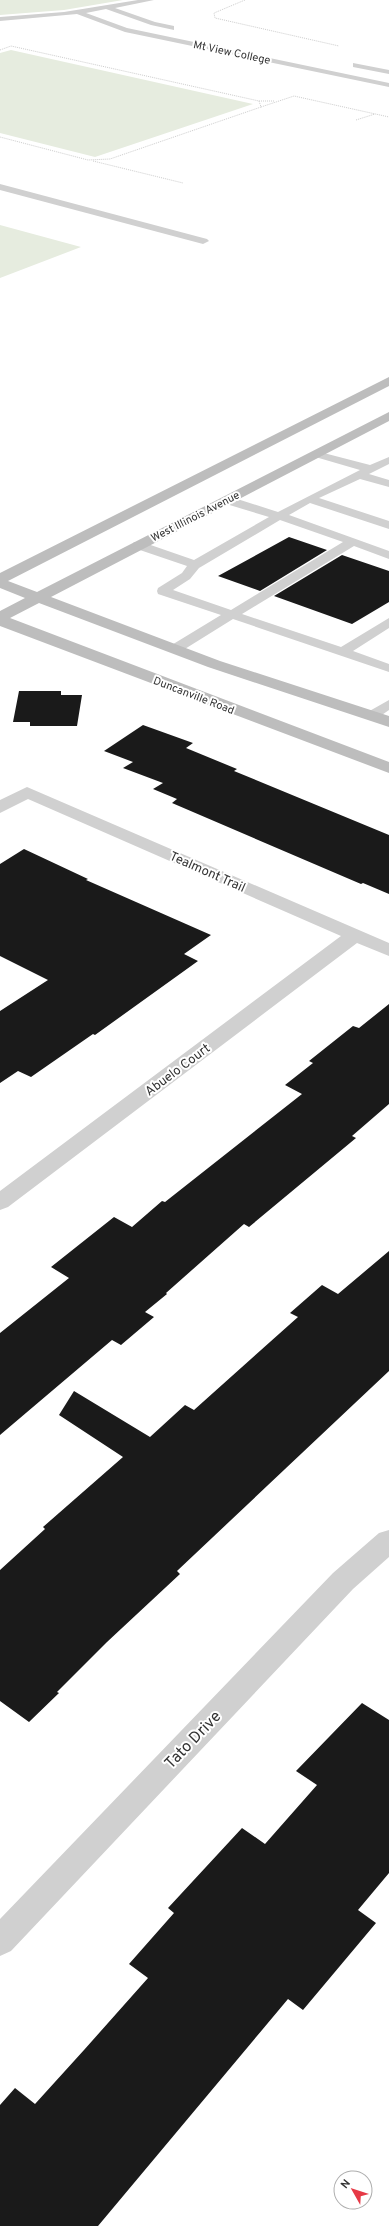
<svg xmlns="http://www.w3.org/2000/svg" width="389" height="2226" viewBox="0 0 389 2226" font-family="Overpass,sans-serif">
  <rect width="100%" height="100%" fill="#fff"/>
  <path fill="#e6ecdf" d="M0,0H123L64,10L0,15Z
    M11,50L253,104L95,157L0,133V53Z
    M0,225L81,247L0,278Z"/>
  <path fill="#1a1a1a" d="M289,537L327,550L260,591L218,576Z
    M342,555L389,571V602L352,624L274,596Z
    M19,691H61V695H82L77,726H30V722H13Z
    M143,725L193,743L186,748L237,769L234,771L389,835V894L363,883L361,884L172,803L177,799L153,789L163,783L123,768L133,762L104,751Z
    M24,849L88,879L86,880L211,935L184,954L198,961L95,1035L93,1034L31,1077L18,1071L0,1083V1011L48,980L0,956V864Z
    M389,1004V1104L352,1136L356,1138L249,1227L244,1224L166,1293L167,1294L145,1312L154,1317L121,1345L112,1340L0,1435V1333L69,1278L51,1267L114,1217L132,1227L162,1201L165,1202L302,1094L285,1085L313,1063L309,1061L353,1026L359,1028Z
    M389,1251V1371L177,1571L180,1574L107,1642L57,1692L59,1693L29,1722L0,1701V1570L45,1529L43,1527L123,1457L59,1415L74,1391L150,1437L185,1405L194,1410L298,1317L290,1313L322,1285L338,1294Z
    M362,1703L389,1720V1873L358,1910L376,1923L303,2010L288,1999L98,2226H0V2105L15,2088L35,2104L84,2050L148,1978L129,1964L174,1913L168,1908L242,1828L265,1844L317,1785L296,1771Z"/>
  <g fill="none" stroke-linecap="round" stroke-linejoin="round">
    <path stroke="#cdcdcd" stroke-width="1" stroke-dasharray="1 1" stroke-linecap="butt" d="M245,0L214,13L215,18L339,46
      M0,50L11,46L259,101L261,107L110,159L88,160L0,137
      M259,101H275
      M261,107L294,96L389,117
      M356,120L375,114
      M93,161L183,183"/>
    <path fill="#d0d0d0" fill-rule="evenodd" d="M138,0H154L115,8L155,22L174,26V30L151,25L106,9L86,13L127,28L389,83V87L125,32L77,14L0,21V17L64,12Z
      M353,63L389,70V74L353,67Z
      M316,451L370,465L389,457V464L369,474L389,480V487L360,479L319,498L389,521V529L310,503L289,515L389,551V559L354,546L242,614L341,647L389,618V628L353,651L389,664V672L233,619L180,652H170L168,649L170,646L221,615L158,594L157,591L158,588L182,573L187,566L134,548L132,545L134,542H142L194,560L269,517L223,503L221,500L223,497H231L278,512L360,470L312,456L310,454L312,452ZM280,520L343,542L231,610L173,590L190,579L199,568Z
      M389,700V710L376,719H366L364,716L366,713Z"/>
    <path fill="#d0d0d0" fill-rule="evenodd" d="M0,184L207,239L209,241L203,244L0,190Z"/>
    <path fill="#d0d0d0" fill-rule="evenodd" d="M27,787L389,943V956L357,943L8,1207L0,1210V1191L341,936L28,799L0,813V800Z
      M389,1530V1557L353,1589L11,1951L0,1956V1919L333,1573L379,1533Z"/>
    <path fill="#bdbdbd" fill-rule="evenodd" d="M389,377V386L8,581L37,592L389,412V421L51,597L220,661L389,716V727L208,667L39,603L10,618L389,762V773L0,626V611L25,598L0,588V573Z"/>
  </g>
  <g text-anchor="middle" stroke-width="4" stroke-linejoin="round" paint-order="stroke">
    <g font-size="11" fill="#333" stroke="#fff">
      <text transform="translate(232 52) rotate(12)" y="4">Mt View College</text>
      <text transform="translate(195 516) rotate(-27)" y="4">West Illinois Avenue</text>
      <text transform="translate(194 695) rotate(21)" y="4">Duncanville Road</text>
    </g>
    <g font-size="13" fill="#333" stroke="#fff">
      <text transform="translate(208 871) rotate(24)" y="5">Tealmont Trail</text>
      <text transform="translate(177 1069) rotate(-37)" y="5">Abuelo Court</text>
    </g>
    <g font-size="16" fill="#333" stroke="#fff">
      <text transform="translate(192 1739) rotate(-46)" y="6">Tato Drive</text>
    </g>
  </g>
  <g transform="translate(353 2190) rotate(309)"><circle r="19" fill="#ffffff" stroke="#adadad"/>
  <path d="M0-3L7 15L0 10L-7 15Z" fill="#e63946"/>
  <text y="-6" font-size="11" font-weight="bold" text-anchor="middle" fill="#333333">N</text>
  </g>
</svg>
